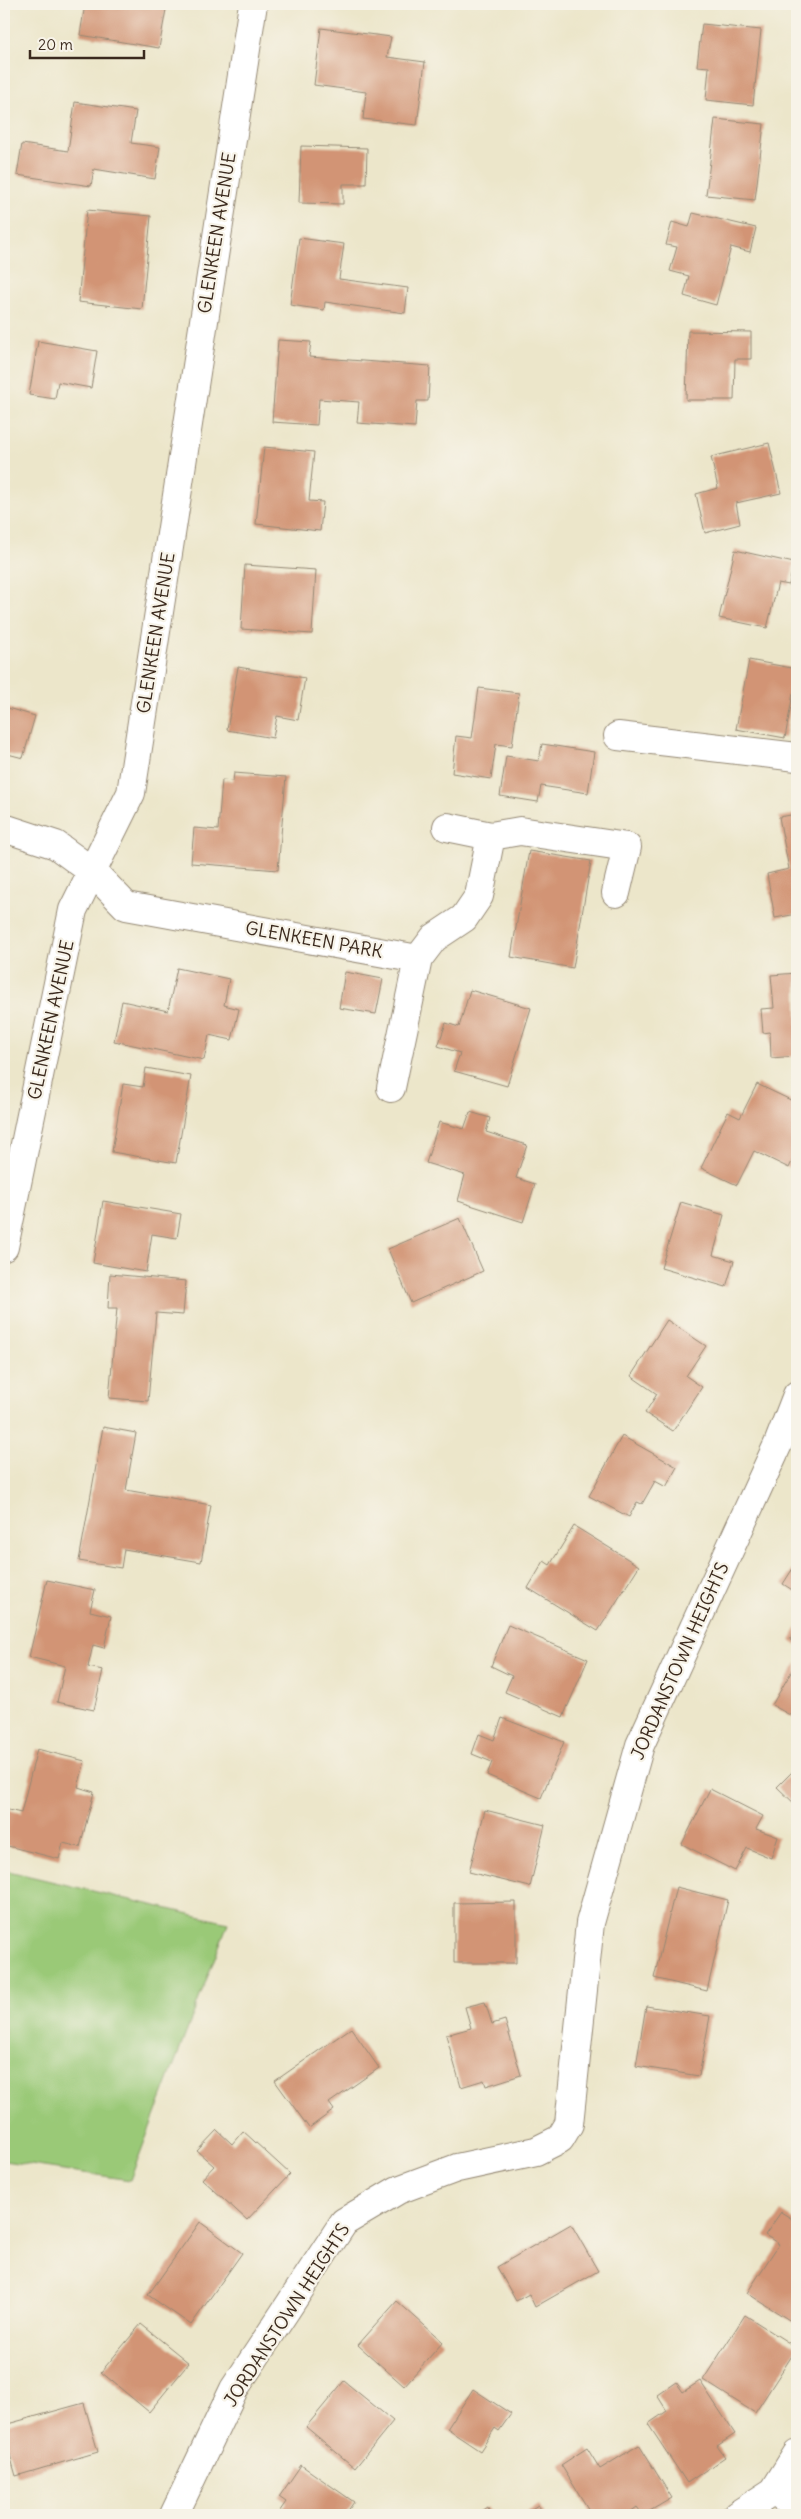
<svg xmlns="http://www.w3.org/2000/svg" width="801" height="2519" viewBox="0 0 801 2519" font-family="Delius,sans-serif">
  <rect width="100%" height="100%" fill="#f7f3e8"/>
  <filter id="ink" filterUnits="userSpaceOnUse"><feTurbulence type="fractalNoise" baseFrequency=".02" numOctaves="2"/><feDisplacementMap in="SourceGraphic" scale="10" xChannelSelector="R" yChannelSelector="G"/><feConvolveMatrix kernelMatrix="1 2 1 2 8 2 1 2 1" color-interpolation-filters="sRGB"/></filter>
  <filter id="wash" filterUnits="userSpaceOnUse"><feTurbulence type="fractalNoise" baseFrequency=".0096" numOctaves="4" result="noise"/><feDisplacementMap in="SourceGraphic" scale="20" xChannelSelector="R" yChannelSelector="G"/><feGaussianBlur stdDeviation="1.12" result="paint"/><feColorMatrix in="noise" values="0 0 0 0 0 0 0 0 0 0 0 0 0 0 0 0 0 1.4 0 .05"/><feComposite in="paint" operator="in"/></filter>
  <g filter="url(#wash)">
    <rect width="100%" height="100%" fill="#ece6ca"/>
    <path fill="#9ac977" stroke="#6a7a4a" d="M4,1870L228,1923L130,2180L4,2161Z"/>
    <g id="blocks">
      <path fill="#d29475" d="M85,4H167L159,48L80,35Z
        M702,24L761,30L753,105L706,100L709,67L697,66Z
        M321,28L391,37L387,57L425,62L417,125L363,119L366,92L314,85Z
        M75,102L136,111L131,143L160,147L155,179L94,169L91,186L17,175L22,144L68,151Z
        M715,119L764,124L755,200L706,195Z
        M301,146L367,148L366,184H343V204L299,203Z
        M87,210L151,216L142,309L78,302Z
        M693,213L756,228L750,252L731,247L716,305L684,296L689,276L670,271L677,247L666,245L672,222L689,227Z
        M299,238L344,244L339,279L408,288L405,313L325,302L324,310L290,305Z
        M688,331L751,332V359H735L734,400H686Z
        M278,340L311,342L309,357L430,366L428,401H417L415,427L357,423L359,402L319,399L317,425L272,422Z
        M38,341L97,351L91,388L58,382L55,399L29,395Z
        M769,443L781,493L736,503L740,524L705,533L696,494L718,488L711,457Z
        M264,447L314,452L309,501L323,502L320,531L256,524Z
        M735,550L794,563L789,585L778,583L767,628L719,618Z
        M245,565L316,570L312,634L241,629Z
        M749,660L797,669V694L793,693L785,738L736,729Z
        M238,667L305,678L298,720L277,716L273,738L227,730Z
        M479,688L519,693L512,746L496,744L491,779L452,773L456,736L472,738Z
        M4,707L35,716L23,758L4,753Z
        M542,744L594,752L588,793L541,786L538,802L500,796L506,756L539,761Z
        M234,773L286,777L278,870L191,863L194,828L218,830L222,780L233,781Z
        M797,814V914L775,918L767,874L789,869L779,817Z
        M529,851L591,861L573,968L511,957Z
        M177,968L229,979L224,1005L239,1009L232,1040L209,1035L204,1060L114,1041L122,1001L168,1011Z
        M345,972L383,979L376,1014L339,1008Z
        M797,973V1056L771,1058L770,1032L763,1033L761,1009L774,1008L771,975Z
        M470,990L531,1008L507,1086L454,1071L460,1053L438,1046L446,1023L459,1027Z
        M146,1068L191,1076L176,1163L112,1152L123,1084L143,1087Z
        M757,1084L797,1103V1127L793,1136L797,1139V1151L789,1168L754,1151L737,1185L701,1168L728,1112L740,1118Z
        M470,1112L490,1118L486,1132L527,1145L516,1178L535,1184L523,1222L458,1201L465,1175L426,1163L439,1122L464,1129Z
        M103,1201L181,1214L177,1238L152,1234L146,1272L93,1263Z
        M681,1202L724,1215L713,1255L734,1261L726,1287L661,1268Z
        M460,1218L483,1271L411,1303L388,1249Z
        M110,1274L186,1281L183,1315L156,1313L148,1401L109,1398L117,1308H108Z
        M667,1320L706,1346L686,1376L702,1387L673,1431L645,1413L657,1394L631,1376Z
        M103,1427L136,1433L126,1490L211,1505L201,1562L124,1549L121,1568L79,1561Z
        M622,1436L677,1467L666,1487L655,1481L642,1504L637,1502L629,1517L589,1496Z
        M574,1526L639,1566L598,1631L528,1588L544,1561L550,1565Z
        M797,1562V1593L783,1584Z
        M47,1580L95,1590L90,1611L111,1616L104,1648L93,1645L88,1667L103,1670L94,1710L57,1702L65,1666L29,1657Z
        M508,1625L588,1659L563,1717L505,1692L512,1676L491,1666Z
        M797,1627V1645L790,1640Z
        M797,1662V1719L772,1705Z
        M502,1718L564,1742L541,1798L487,1775L492,1762L472,1754L479,1734L494,1740Z
        M37,1749L85,1761L78,1787L94,1792L80,1847L63,1843L59,1859L4,1845V1809L21,1813Z
        M793,1771L797,1775V1806L777,1787Z
        M710,1789L763,1816L756,1829L778,1837L771,1858L747,1848L735,1871L682,1844Z
        M485,1810L545,1825L530,1887L469,1872Z
        M676,1887L728,1900L707,1991L654,1978Z
        M516,1902V1963H454V1903Z
        M485,2002L492,2024L505,2020L521,2075L486,2086L484,2080L461,2087L446,2035L471,2028L465,2007Z
        M646,2006L710,2016L699,2076L636,2066Z
        M351,2028L379,2068L329,2103L334,2110L309,2128L275,2081Z
        M217,2130L232,2144L243,2131L290,2174L247,2220L202,2179L214,2166L197,2151Z
        M781,2212L797,2222V2325L747,2293L779,2244L765,2235Z
        M200,2222L242,2253L191,2325L148,2295Z
        M571,2224L598,2271L535,2307L529,2294L516,2301L497,2267Z
        M397,2301L443,2342L404,2386L358,2345Z
        M745,2315L797,2348L755,2413L703,2380Z
        M141,2324L189,2363L149,2412L101,2372Z
        M344,2381L393,2421L355,2468L306,2427Z
        M700,2381L735,2434L717,2446L725,2457L687,2483L648,2424L667,2411L657,2395L676,2382L683,2392Z
        M473,2389L511,2414L499,2431L495,2428L480,2451L447,2429Z
        M84,2403L98,2452L16,2476L4,2434V2425Z
        M639,2445L672,2498L643,2515L637,2507L626,2515H592L561,2465L587,2448L600,2469Z
        M301,2465L354,2502L345,2515H277L286,2502L279,2497Z
        M538,2505L545,2515H522Z
        M487,2507L492,2515H475Z"/>
    </g>
  </g>
  <g filter="url(#ink)">
    <use href="#blocks" fill-opacity="0" stroke="#948874" stroke-width="1"/>
    <g fill="none" stroke-linecap="round" stroke-linejoin="round">
      <g stroke="#948874" stroke-width="30">
        <path id="minor" d="M618,736L797,757
          M4,828L56,845L93,872L126,906L418,959L391,1088
          M491,836L520,831L627,847L616,893
          M418,959L434,938L464,918L479,896L491,836L447,827
          M4,1247L73,910L131,793L253,4
          M774,2491L797,2509
          M174,2515L234,2389L344,2222L398,2190L457,2168L536,2151L560,2139L569,2124L590,1923L640,1745L778,1444L797,1395
          M737,2515L774,2491L797,2454"/>
      </g>
      <use href="#minor" stroke="#fff" stroke-width="28"/>
    </g>
  </g>
  <g text-anchor="middle" stroke-width="4.5" stroke-linejoin="round" paint-order="stroke">
    <g font-size="18" fill="#3b2a1e" stroke="#f7f3e8">
      <text transform="translate(217 233) rotate(-81)" y="6">GLENKEEN AVENUE</text>
      <text transform="translate(156 633) rotate(-81)" y="6">GLENKEEN AVENUE</text>
      <text transform="translate(314 940) rotate(10)" y="6">GLENKEEN PARK</text>
      <text transform="translate(51 1020) rotate(-78)" y="6">GLENKEEN AVENUE</text>
      <text transform="translate(680 1661) rotate(-66)" y="6">JORDANSTOWN HEIGHTS</text>
      <text transform="translate(287 2315) rotate(-57)" y="6">JORDANSTOWN HEIGHTS</text>
    </g>
  </g>
  <rect width="801" height="2519" fill="none" stroke="#f7f3e8" stroke-width="20"/>
  <path d="M30 50v8h114v-8" fill="none" stroke="#3b2a1e" stroke-width="2.5"/>
  <text x="38" y="50" font-size="15" fill="#3b2a1e" stroke="#f7f3e8" stroke-width="4" paint-order="stroke">20 m</text>
</svg>
